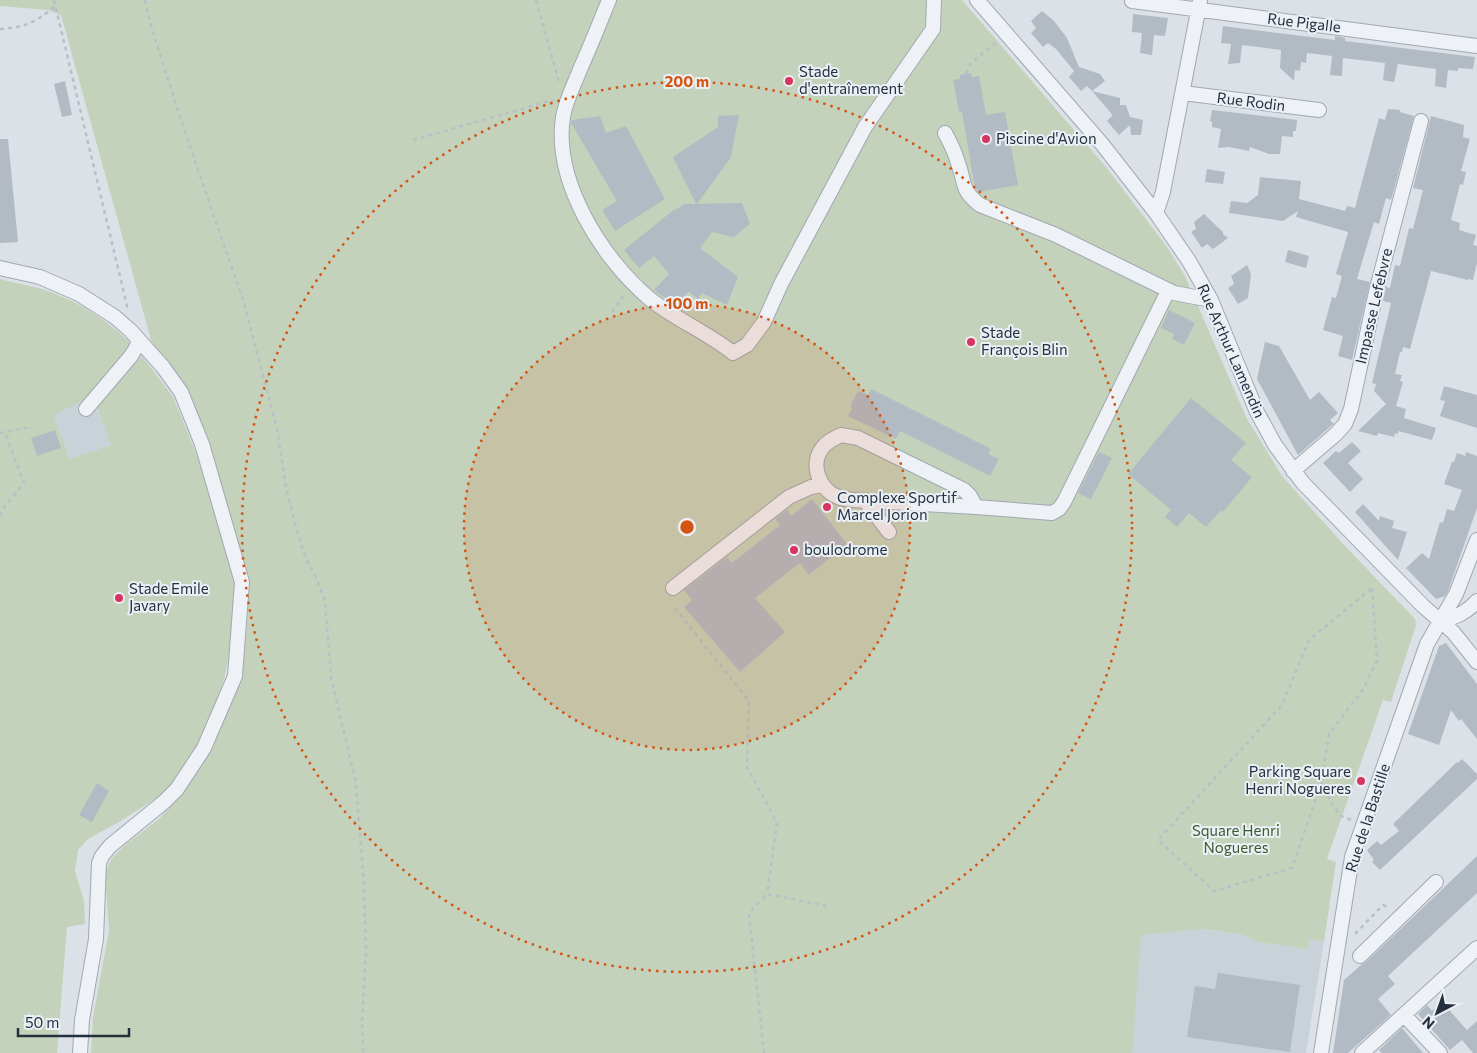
<svg xmlns="http://www.w3.org/2000/svg" width="1477" height="1053" viewBox="0 0 1477 1053" font-family="Commissioner,sans-serif">
  <rect width="100%" height="100%" fill="#dbe1e7"/>
  <path fill="#c9d1d9" d="M131,343L143,357L126,369L111,445L70,459L52,415L85,400L125,354Z
    M1201,929L1240,934L1258,942L1308,949L1310,939L1324,941L1306,1053H1112L1110,938Z"/>
  <path fill="#c4d2bb" d="M0,0H962L1106,167L1167,247L1185,276L1246,417L1282,476L1344,545L1415,619L1416,625L1391,702L1383,700L1327,859L1336,862L1324,941L1310,939L1308,949L1258,942L1240,934L1202,929L1141,935L1132,1053H91L93,1017L109,931L105,872L112,858L126,844L159,819L179,797L197,769L233,685L246,638L248,608L244,570L209,454L151,340L61,15L48,10L0,6Z
    M0,279C17,284 36,286 53,293C82,303 108,322 131,343L125,354L85,400L53,415L70,459L111,445L97,405L126,369L143,357L173,397L199,460L236,585L230,650L224,680L207,725L189,761L166,792L119,822L88,839L78,850L75,871L84,901L85,924L67,927L57,1053H0Z"/>
  <path fill="#b2bbc4" d="M1042,11L1054,21L1067,38L1079,67L1100,74L1105,81L1092,91L1120,98V105H1126L1130,117L1143,120L1141,135H1131L1130,125L1119,135L1107,121L1112,116L1111,113L1092,91L1087,86L1081,91L1069,77L1074,71L1056,49L1048,43L1043,47L1031,33L1036,28L1031,21Z
    M1133,14L1168,18L1165,36L1154,35L1152,55L1140,53L1142,33L1132,32Z
    M1223,26L1335,40V36L1345,38V41L1475,57L1473,69L1458,68V71L1448,70L1446,88L1435,86L1436,69L1398,64L1394,82L1383,80L1385,63L1343,58L1342,76L1330,75L1332,56L1307,53L1306,63L1301,62L1300,71L1295,70L1294,81L1280,68L1281,50L1242,45L1240,63L1228,64L1231,44L1221,43Z
    M971,73L972,77L979,76L986,115L1005,112L1018,185L979,192L975,188L962,112H959L953,80L960,79V75Z
    M65,81L72,115L62,117L54,84Z
    M1388,109L1400,110V112L1414,116L1391,200L1386,198L1379,224L1374,222L1357,279L1370,282L1352,360L1338,356L1343,336L1323,330L1332,297L1336,298L1342,276L1336,274L1348,232L1296,217L1298,211L1283,221L1229,213L1231,201L1247,203L1258,195L1260,177L1301,181L1299,199L1345,211L1347,206L1355,208L1379,118L1385,120Z
    M1212,110L1297,120L1296,131H1293V137L1282,136L1280,154H1269L1250,147L1249,151L1229,147L1218,148L1221,129L1212,127V122L1210,121Z
    M739,115L731,157L697,204L742,203L750,224L734,237L712,232L700,248L738,277L727,305L702,293L698,299L689,292L673,304L654,290L669,274L654,256L639,268L624,250L671,212L685,204H696L673,157L718,127V116Z
    M600,116L606,133L626,126L665,199L615,231L602,210L617,201L571,123L572,120Z
    M1431,116L1464,125L1463,137L1470,139L1461,171L1466,172L1463,185L1460,184L1451,220L1460,223L1459,230L1476,235L1473,245L1477,246V263L1473,280L1468,279V280L1431,271L1410,349L1403,347L1402,352H1400L1395,374L1402,375L1400,381L1403,382L1396,406L1406,409L1404,418L1436,428L1432,440L1398,431V434L1395,433L1394,437L1378,433L1377,436L1358,431L1386,404L1374,391L1376,384L1372,383L1391,303L1383,301L1386,287L1390,288L1395,265L1400,266L1409,228L1413,229L1423,190L1413,188Z
    M0,139H8L18,242L0,243Z
    M1207,169L1225,172L1223,184L1205,182Z
    M1204,214L1223,232V234L1228,238L1213,249L1207,244L1202,248L1191,232L1196,229L1194,222Z
    M1288,250L1309,256L1306,268L1285,262Z
    M1247,265L1251,274L1248,298L1238,304L1228,288L1234,284L1231,276Z
    M1169,310L1195,323L1184,345L1172,339L1174,334L1161,328Z
    M1265,342L1279,346L1310,400L1319,392L1338,413L1330,420L1334,424L1331,426L1298,455L1257,379Z
    M1444,386L1477,395V428L1440,416L1445,401L1440,400Z
    M871,389L991,449L988,454L999,459L990,476L900,431L896,439L848,416L852,408L850,407L858,391L868,395Z
    M1191,398L1246,443L1231,460L1252,477L1223,512L1221,510L1206,527L1189,513L1177,527L1165,517L1171,510L1128,474Z
    M55,430L61,448L37,456L31,438Z
    M1352,442L1361,451L1348,463L1363,479L1350,492L1323,463L1336,451L1339,453Z
    M1099,452L1112,458L1091,499L1078,493Z
    M1466,452L1477,456V508L1448,591L1445,596L1436,599L1406,568L1422,553L1429,559L1440,522L1443,523L1447,509L1454,511L1462,490L1444,484L1452,462H1454L1457,453L1465,456Z
    M812,499L847,544L809,575L800,563L755,598L785,632L740,672L684,607L692,600L684,590L727,557L732,563L780,525L775,519L787,510L791,516Z
    M1363,504L1379,521L1380,516L1394,521L1392,528L1407,532L1398,560L1355,512Z
    M1446,643L1477,684V739L1461,719L1459,721L1451,710L1439,745L1408,734L1439,646Z
    M1462,759L1477,774V779L1380,870L1372,862L1374,860L1367,850L1377,841L1381,845L1399,831L1393,824L1457,762L1458,763Z
    M97,783L109,791L92,822L79,815Z
    M1477,856V893L1388,976L1395,984L1378,999L1391,1015L1348,1053H1333L1344,980L1361,965L1366,962Z
    M1218,973L1300,985L1290,1052L1187,1037L1195,986L1215,989Z
    M1442,1002L1467,1030L1477,1021V1053H1473L1462,1040L1450,1050L1418,1014L1427,1005L1432,1011Z
    M1402,1028L1423,1053H1382L1379,1050Z"/>
  <g fill="none" stroke-linecap="round" stroke-linejoin="round">
    <g stroke="#a0a8b1" stroke-width="16">
      <path id="minor" d="M609,0C600,22 591,45 581,67C575,83 566,99 563,117C553,181 602,259 650,299C676,320 707,332 733,353L747,345L764,322L781,284L865,127L933,29L934,0
        M977,0L1102,144L1156,213L1189,261L1211,300L1257,412L1275,445L1303,483L1423,606L1453,632L1477,662
        M1132,1L1477,46
        M1183,93L1319,110
        M945,133C950,142 955,152 958,163C966,184 960,189 980,205L1056,235L1174,293L1211,300
        M1156,213L1163,192L1200,1
        M0,268L40,277L79,294L115,317L131,331L163,367L181,392L202,444L242,582L235,676L204,748L177,789L164,802L110,846L102,856L99,863L96,939L82,1020L80,1053
        M86,409L131,356L140,341
        M841,435L858,438L964,490L970,496L976,507L853,500C848,499 842,499 838,497C818,489 809,462 824,446C828,441 835,438 841,435Z
        M1293,471L1336,434L1345,424L1351,409L1376,292L1421,121
        M865,501L889,532
        M976,507L1052,513L1059,509L1064,502L1168,291
        M673,588L789,497L811,487L822,485
        M1441,621C1456,617 1466,613 1477,601
        M1360,956L1436,882
        M1404,1015L1440,1053
        M1321,1053L1352,857L1427,644L1456,594L1477,540
        M1362,1053L1477,948"/>
    </g>
    <path stroke="#b9bfc5" stroke-width="2.5" stroke-dasharray="4 4" stroke-linecap="butt" d="M54,0L128,310
      M145,0L151,26L183,126L244,303L277,429L286,487L296,527L305,557L316,577L325,601L331,677L356,783L364,887L366,951L362,1022L363,1053
      M536,0L559,82
      M0,29C25,27 35,23 55,6
      M966,74L971,63L996,43
      M413,140L553,100
      M612,312L624,295
      M0,433L32,427
      M0,516L5,506L24,483L5,432
      M675,608L749,701L747,767L777,823L767,894
      M1321,784L1292,868L1214,891L1158,840L1282,705L1309,640L1372,588
      M1351,820L1339,815L1321,784L1329,734L1362,691L1377,661L1372,588
      M1355,934L1383,905L1389,908
      M764,1053L749,913L767,894L827,906"/>
    <use href="#minor" stroke="#eef1f5" stroke-width="14"/>
  </g>
  <circle cx="687" cy="527" r="223" fill="#d45511" fill-opacity=".12"/>
  <g fill="none" stroke="#d45511" stroke-width="2.5" stroke-dasharray="2.5 5">
    <circle cx="687" cy="527" r="223"/>
    <circle cx="687" cy="527" r="445"/>
  </g>
  <g fill="#d9335f" stroke="#eaf0f5" stroke-width="2">
    <circle cx="789" cy="81" r="5"/>
    <circle cx="986" cy="139" r="5"/>
    <circle cx="971" cy="342" r="5"/>
    <circle cx="827" cy="507" r="5"/>
    <circle cx="794" cy="550" r="5"/>
    <circle cx="119" cy="598" r="5"/>
    <circle cx="1361" cy="781" r="5"/>
  </g>
  <g text-anchor="middle" stroke-width="4" stroke-linejoin="round" paint-order="stroke">
    <g font-size="15" fill="#24303e" stroke="#eaf0f5">
      <text transform="translate(1304 23) rotate(7)" y="5">Rue Pigalle</text>
      <text transform="translate(1251 102) rotate(7)" y="5">Rue Rodin</text>
      <text transform="translate(1374 306) rotate(-77)" y="5">Impasse Lefebvre</text>
      <text transform="translate(1231 351) rotate(66)" y="5">Rue Arthur Lamendin</text>
      <text transform="translate(1368 818) rotate(-72)" y="5">Rue de la Bastille</text>
    </g>
    <g font-size="15" fill="#24303e" stroke="#eaf0f5" text-anchor="start">
      <text x="799" y="77">Stade<tspan x="799" dy="17">d'entraînement</tspan></text>
      <text x="996" y="144">Piscine d'Avion</text>
      <text x="981" y="338">Stade<tspan x="981" dy="17">François Blin</tspan></text>
      <text x="837" y="503">Complexe Sportif<tspan x="837" dy="17">Marcel Jorion</tspan></text>
      <text x="804" y="555">boulodrome</text>
      <text x="129" y="594">Stade Emile<tspan x="129" dy="17">Javary</tspan></text>
      <text x="1351" y="777" text-anchor="end">Parking Square<tspan x="1351" dy="17">Henri Nogueres</tspan></text>
    </g>
    <g font-size="15" fill="#3d5b30" stroke="#eaf0f5">
      <text x="1236" y="836">Square Henri<tspan x="1236" dy="17">Nogueres</tspan></text>
    </g>
  </g>
  <circle cx="687" cy="527" r="8" fill="#d45511" stroke="#eaf0f5" stroke-width="2.5"/>
  <g font-size="15" text-anchor="middle" font-weight="bold" fill="#d45511" stroke="#eaf0f5" stroke-width="4" stroke-linejoin="round" paint-order="stroke">
    <text x="687" y="87">200 m</text>
    <text x="687" y="309">100 m</text>
  </g>
  <g transform="translate(1437 1013) rotate(221)" stroke="#eaf0f5" stroke-width="4" paint-order="stroke">
  <path d="M0-4L9 19L0 12L-9 19Z" fill="#24303e"/>
  <text y="-8" font-size="14" font-weight="bold" text-anchor="middle" fill="#24303e">N</text>
  </g>
  <path d="M18 1028v8h111v-8" fill="none" stroke="#24303e" stroke-width="2.5"/>
  <text x="25" y="1028" font-size="15" fill="#24303e" stroke="#eaf0f5" stroke-width="4" paint-order="stroke">50 m</text>
</svg>
